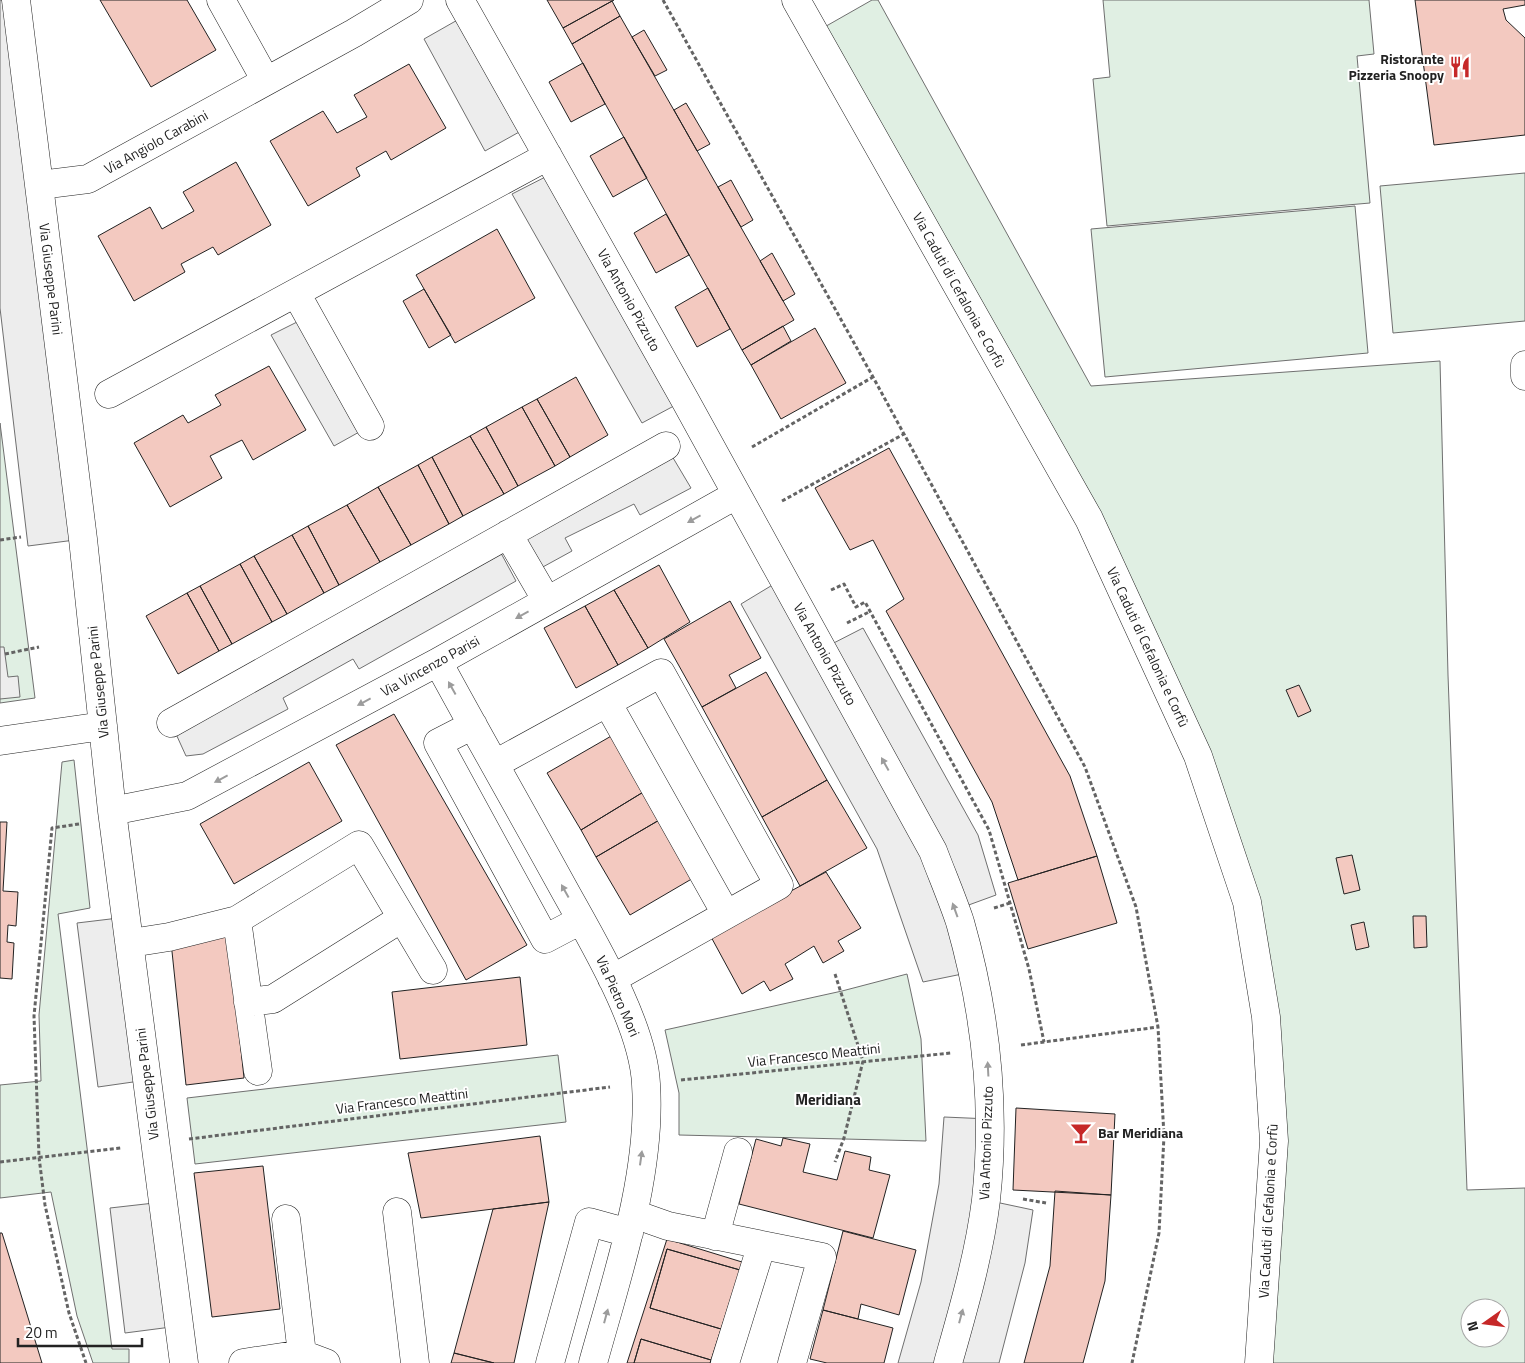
<svg xmlns="http://www.w3.org/2000/svg" width="1525" height="1363" viewBox="0 0 1525 1363" font-family="'Titillium Web',sans-serif">
  <rect width="100%" height="100%" fill="#fff"/>
  <path fill="#e0efe3" stroke="#6f6f6f" fill-rule="evenodd" d="M872,0H878L1091,386L1440,361L1448,675L1467,1190L1525,1188V1363H1259L1266,1017L1197,749L814,33ZM1470,1308H1500V1338H1470Z
    M1103,0H1369L1374,54L1357,56L1370,203L1107,226L1093,79L1110,77Z
    M1525,173V321L1393,333L1380,186Z
    M1355,206L1368,353L1105,377L1091,229Z
    M0,423L35,698L0,703Z
    M74,760L90,908L58,914L112,1349H129V1363H93L77,1316L51,1192L0,1198V1085L41,1081L39,1015L62,762Z
    M907,974L921,1039L926,1141L679,1135V1093L665,1030L842,991Z
    M558,1055L566,1122L195,1164L187,1098Z"/>
  <path fill="#ededed" stroke="#6f6f6f" d="M0,0H16L83,539L28,546L0,308Z
    M468,14L530,126L485,151L424,39Z
    M557,171L685,400L642,423L512,194Z
    M309,316L370,426L334,446L271,335Z
    M666,446L691,488L640,515L634,504L565,538L572,551L541,568L519,528Z
    M495,542L516,581L359,669L353,659L283,698L288,709L203,754L186,756L171,723Z
    M784,578L822,649L863,628L978,835L996,895L955,910L972,972L923,982L877,849L741,604Z
    M0,647H4L8,677L18,676L20,697L0,699Z
    M127,917L147,1080L98,1087L77,923Z
    M944,1117L990,1119L986,1200L1033,1210L1025,1263L999,1363H898L921,1282L939,1184Z
    M163,1202L179,1326L125,1333L110,1208Z"/>
  <path fill="#f3c9c0" stroke="#222" d="M100,0H187L216,50L151,87Z
    M547,0H614L563,28Z
    M1415,0H1525V5L1503,9L1506,20L1525,38V135L1434,145Z
    M612,1L620,16L572,44L563,28Z
    M620,16L794,320L742,350L572,44Z
    M644,30L667,70L655,76L632,37Z
    M583,63L605,104L571,122L549,82Z
    M409,64L446,128L391,160L386,151L356,168L360,176L308,206L270,141L323,111L337,133L367,117L354,95Z
    M686,103L710,144L697,151L674,110Z
    M624,137L647,178L613,197L590,156Z
    M236,162L271,225L218,255L213,247L181,264L185,272L134,301L98,236L150,207L162,229L194,211L183,192Z
    M731,180L753,220L741,227L718,187Z
    M666,214L689,255L656,273L634,233Z
    M497,229L535,298L455,343L416,275Z
    M772,253L795,294L783,301L760,261Z
    M708,288L730,329L697,347L675,307Z
    M424,289L451,335L429,348L403,301Z
    M783,326L791,341L751,365L742,350Z
    M815,328L846,383L781,419L751,365Z
    M269,366L306,430L253,460L242,440L210,456L222,478L170,507L134,443L183,415L188,423L221,405L215,395Z
    M576,377L608,435L570,457L537,399Z
    M537,399L570,457L555,466L522,407Z
    M522,407L555,466L518,486L486,427Z
    M486,427L518,486L504,494L470,436Z
    M470,436L504,494L463,516L432,457Z
    M889,448L1070,776L1097,856L1018,880L992,802L886,611L904,599L873,540L850,550L815,488Z
    M432,457L463,516L449,524L418,465Z
    M418,465L449,524L411,545L378,487Z
    M378,487L411,545L380,562L347,505Z
    M347,505L380,562L339,585L308,526Z
    M308,526L339,585L324,593L292,535Z
    M292,535L324,593L287,614L254,556Z
    M254,556L287,614L272,622L240,564Z
    M240,564L272,622L232,644L200,586Z
    M659,565L690,622L648,648L614,590Z
    M200,586L232,644L219,651L187,593Z
    M614,590L648,648L618,665L585,606Z
    M187,593L219,651L178,674L146,616Z
    M730,601L761,658L729,675L736,688L702,707L664,639Z
    M585,606L618,665L576,688L544,628Z
    M766,672L827,780L762,817L702,707Z
    M1299,685L1311,711L1298,717L1286,690Z
    M394,714L527,945L466,980L336,745Z
    M613,735L645,791L581,830L547,773Z
    M309,762L342,821L234,884L200,824Z
    M827,780L867,848L800,886L762,817Z
    M645,791L661,819L596,857L581,830Z
    M661,819L695,877L630,915L596,857Z
    M0,822H7L3,891L18,892L16,926L8,925L7,942L14,943L12,979L0,978Z
    M1352,855L1360,890L1344,894L1336,858Z
    M1097,856L1117,923L1028,949L1008,883Z
    M826,872L861,928L838,941L844,951L823,963L814,946L785,964L793,979L770,991L764,981L742,994L710,935Z
    M1413,916H1426L1427,947L1414,948Z
    M1364,922L1369,947L1356,950L1351,925Z
    M229,936L244,1078L186,1085L171,942Z
    M520,977L527,1045L400,1059L392,992Z
    M1016,1108L1115,1114L1111,1195L1013,1190Z
    M540,1136L549,1202L421,1218L408,1153Z
    M783,1138L810,1144L803,1172L837,1180L845,1151L871,1157L869,1170L890,1175L873,1238L739,1204L756,1139L781,1146Z
    M263,1166L280,1309L212,1317L194,1173Z
    M1055,1191L1111,1195L1105,1281L1083,1363H1024L1050,1266Z
    M549,1202L514,1363H494L454,1353L493,1209Z
    M843,1231L916,1250L899,1315L861,1304L858,1319L823,1310Z
    M0,1233H2L42,1363H0Z
    M667,1239L742,1262L740,1270L667,1249L650,1308L721,1329L711,1360L641,1339L634,1363H627Z
    M667,1249L740,1270L721,1329L650,1308Z
    M823,1310L893,1328L884,1363H827L810,1359Z
    M641,1339L711,1360L710,1363H634Z
    M454,1353L494,1363H451Z"/>
  <g fill="none" stroke-linecap="round" stroke-linejoin="round">
    <g stroke="#222" stroke-width="29">
      <path id="minor" d="M16,0L83,539L112,811L184,1363
        M221,0L266,81
        M460,0L685,400L933,851C942,875 952,898 960,922C986,1013 996,1107 986,1200C979,1256 963,1310 948,1363
        M796,0L1089,519L1198,756L1247,902L1266,1017L1274,1141L1259,1363
        M40,185L88,179L354,33L409,0
        M296,293L370,426
        M1525,365V376
        M109,394L548,156
        M508,534L547,601
        M438,662C478,736 520,809 560,882C590,937 643,1022 646,1084C652,1174 617,1276 593,1363
        M608,704L726,914
        M171,723L666,446
        M473,725L438,743L545,939L581,920
        M0,741L103,726
        M495,764L661,673L779,885L612,979
        M112,811L187,796L438,662L736,495
        M237,920L258,1071
        M131,943L169,937L237,920L359,845L433,970
        M248,1002L273,999L402,918
        M397,1212L415,1363
        M634,1214L668,1226L822,1257L792,1363
        M286,1219L302,1354
        M715,1236L738,1152
        M243,1363L302,1354L326,1363
        M550,1363L589,1222L629,1233
        M725,1363L761,1247"/>
    </g>
    <path stroke="#646464" stroke-width="3" stroke-dasharray="4 2.5" stroke-linecap="butt" d="M663,0L873,377L1085,767L1136,907L1158,1027L1164,1136L1159,1233L1132,1363
      M752,447L873,377
      M782,501L904,434
      M0,540L21,537
      M831,590L844,584L856,607L865,602L989,830L1029,969L1044,1042
      M847,623L869,612
      M5,654L39,647
      M79,824L52,828L34,1016L39,1157L45,1205L69,1313L86,1363
      M994,908L1010,903
      M835,974L863,1061L844,1138L835,1162
      M1021,1045L1158,1027
      M681,1080L951,1053
      M189,1139L610,1087
      M0,1162L121,1148
      M1023,1199L1046,1203"/>
    <use href="#minor" stroke="#fff" stroke-width="28"/>
  </g>
  <defs><path id="oneway-solid" d="M-6-.8H1V-3.2L6.5 0L1 3.2V.8H-6Z" transform="scale(1.25)"/></defs>
  <g fill="#9c9c9c">
    <use href="#oneway-solid" transform="translate(694 519) rotate(151)"/>
    <use href="#oneway-solid" transform="translate(522 615) rotate(151)"/>
    <use href="#oneway-solid" transform="translate(452 688) rotate(-119)"/>
    <use href="#oneway-solid" transform="translate(364 702) rotate(152)"/>
    <use href="#oneway-solid" transform="translate(885 764) rotate(-119)"/>
    <use href="#oneway-solid" transform="translate(221 779) rotate(152)"/>
    <use href="#oneway-solid" transform="translate(565 891) rotate(-119)"/>
    <use href="#oneway-solid" transform="translate(955 910) rotate(-110)"/>
    <use href="#oneway-solid" transform="translate(988 1069) rotate(-93)"/>
    <use href="#oneway-solid" transform="translate(641 1158) rotate(-82)"/>
    <use href="#oneway-solid" transform="translate(606 1316) rotate(-75)"/>
    <use href="#oneway-solid" transform="translate(961 1316) rotate(-75)"/>
  </g>
  <defs>
    <g id="restaurant-bare" transform="scale(1.725)"><path d="M-5-6h1v4h1v-4h1v4h1v-4h1v5L-1.5 .5V6h-2V.5L-5-1ZM5-6V6H3V1.5H1.5Q1.5-4 5-6Z" fill="#c62828" stroke="#fff" stroke-width="2.5" paint-order="stroke"/></g>
    <g id="bar-bare" transform="scale(1.725)"><path d="M-6-5H6L.8 .8V4.5H3.5V6h-7V4.5H-.8V.8Z" fill="#c62828" stroke="#fff" stroke-width="2.5" paint-order="stroke"/></g>
  </defs>
  <g fill-rule="evenodd">
    <use href="#restaurant-bare" x="1460" y="67"/>
    <use href="#bar-bare" x="1081" y="1133"/>
  </g>
  <g text-anchor="middle" stroke-width="4" stroke-linejoin="round" paint-order="stroke">
    <g font-size="14" font-weight="bold" fill="#222" stroke="#fff" text-anchor="end">
      <text x="1444" y="64">Ristorante<tspan x="1444" dy="16">Pizzeria Snoopy</tspan></text>
      <text x="1098" y="1138" text-anchor="start">Bar Meridiana</text>
    </g>
    <g font-size="14" fill="#222" stroke="#fff">
      <text transform="translate(156 142) rotate(-29)" y="5">Via Angiolo Carabini</text>
      <text transform="translate(51 279) rotate(83)" y="5">Via Giuseppe Parini</text>
      <text transform="translate(959 290) rotate(61)" y="5">Via Caduti di Cefalonia e Corfù</text>
      <text transform="translate(629 300) rotate(61)" y="5">Via Antonio Pizzuto</text>
      <text transform="translate(1148 647) rotate(65)" y="5">Via Caduti di Cefalonia e Corfù</text>
      <text transform="translate(825 654) rotate(61)" y="5">Via Antonio Pizzuto</text>
      <text transform="translate(430 666) rotate(-29)" y="5">Via Vincenzo Parisi</text>
      <text transform="translate(98 682) rotate(-96)" y="5">Via Giuseppe Parini</text>
      <text transform="translate(618 996) rotate(66)" y="5">Via Pietro Mori</text>
      <text transform="translate(814 1055) rotate(-6)" y="5">Via Francesco Meattini</text>
      <text transform="translate(147 1084) rotate(-97)" y="5">Via Giuseppe Parini</text>
      <text transform="translate(402 1101) rotate(-7)" y="5">Via Francesco Meattini</text>
      <text transform="translate(986 1143) rotate(-88)" y="5">Via Antonio Pizzuto</text>
      <text transform="translate(1268 1211) rotate(-87)" y="5">Via Caduti di Cefalonia e Corfù</text>
    </g>
    <g font-size="15" font-weight="bold" fill="#222" stroke="#fff">
      <text x="828" y="1105">Meridiana</text>
    </g>
  </g>
  <g transform="translate(1485 1323) rotate(256)"><circle r="24" fill="#ffffff" stroke="#a7a7a7"/>
  <path d="M0-4L9 19L0 12L-9 19Z" fill="#c62828"/>
  <text y="-8" font-size="14" font-weight="bold" text-anchor="middle" fill="#222222">N</text>
  </g>
  <path d="M18 1338v8h124v-8" fill="none" stroke="#222222" stroke-width="2.5"/>
  <text x="25" y="1338" font-size="15" fill="#222222" stroke="#ffffff" stroke-width="4" paint-order="stroke">20 m</text>
</svg>
